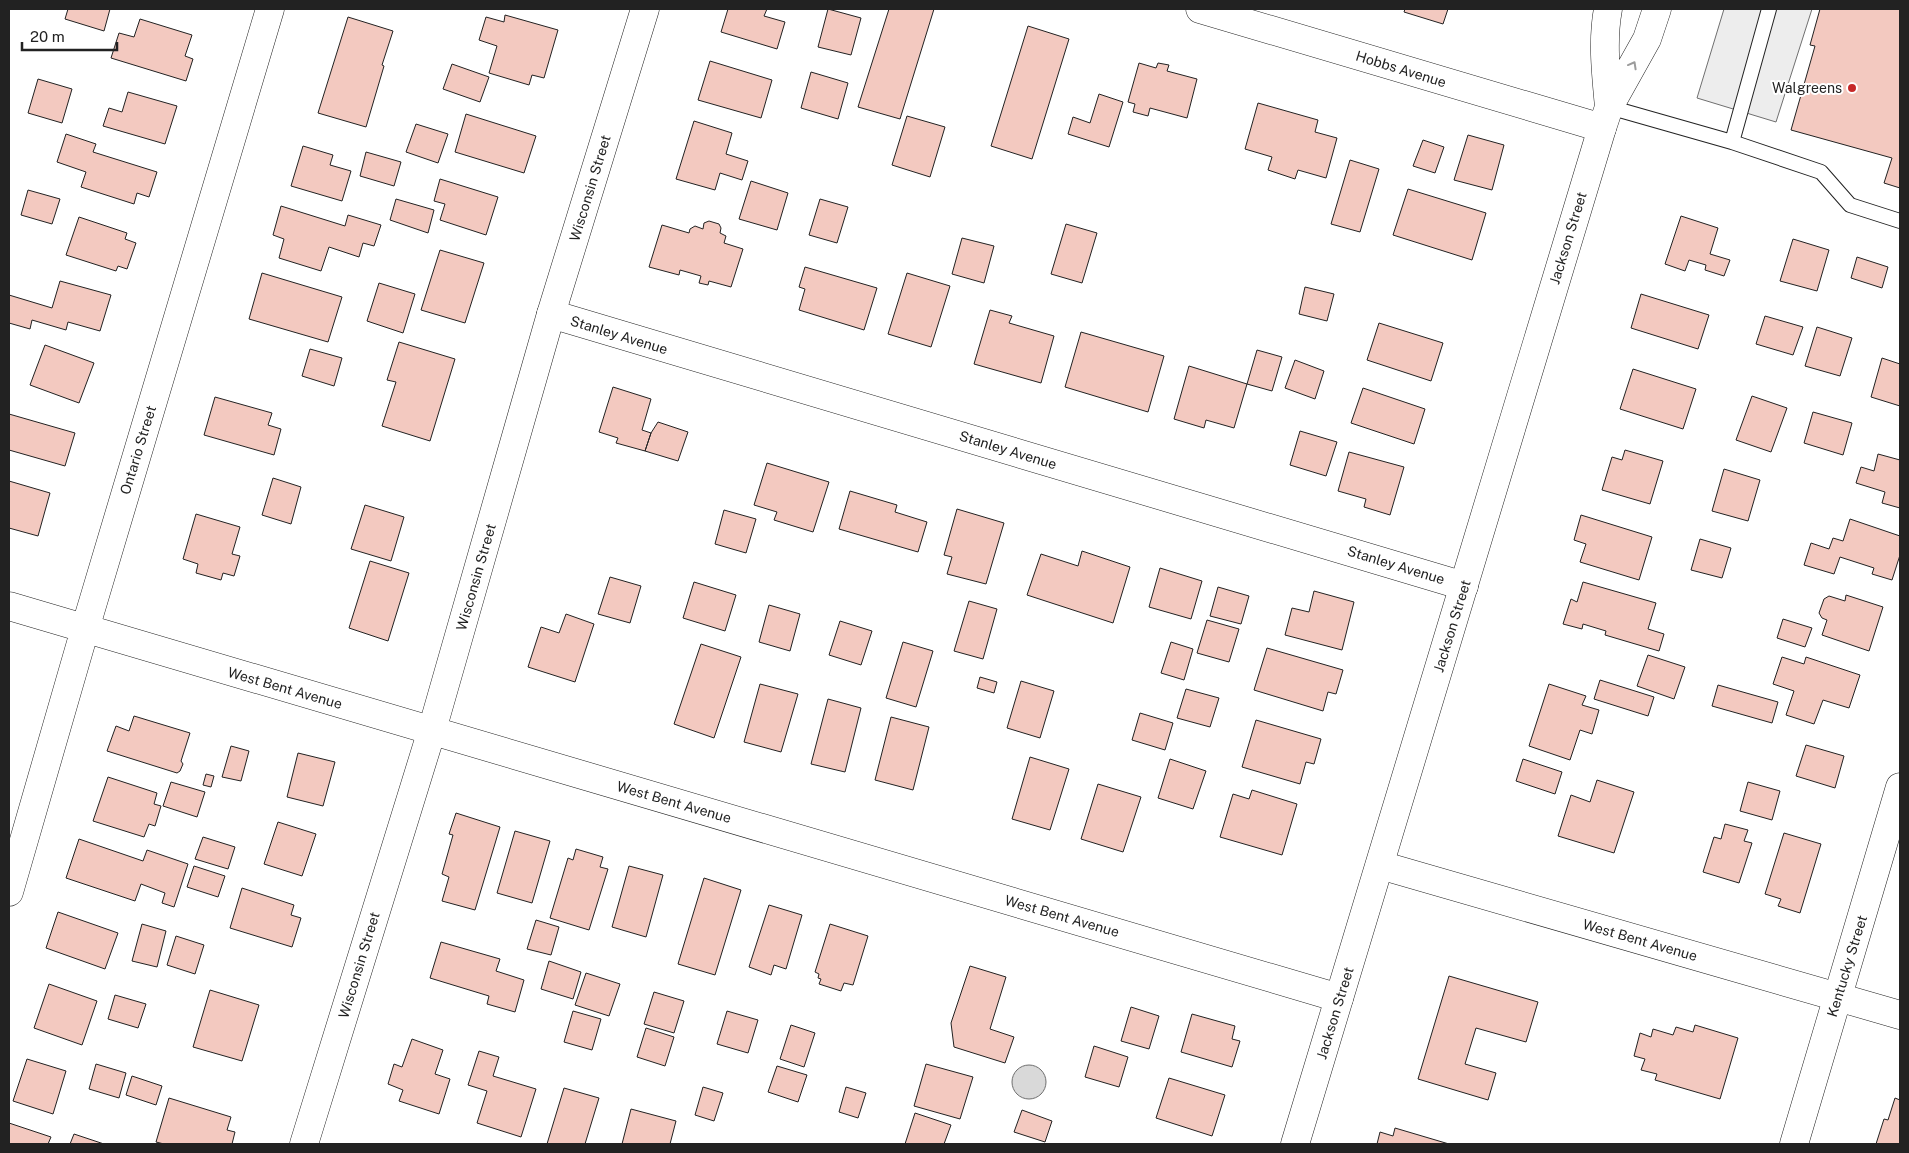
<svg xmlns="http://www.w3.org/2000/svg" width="1909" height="1153" viewBox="0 0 1909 1153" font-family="'Public Sans',sans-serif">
  <rect width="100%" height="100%" fill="#fff"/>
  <path fill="#ededed" stroke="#6f6f6f" d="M1724,9H1812L1776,122L1697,98Z"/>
  <path fill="#d9d9d9" stroke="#6f6f6f" d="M1012 1082a17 17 0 1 1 34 0a17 17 0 1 1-34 0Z"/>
  <path fill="#f3c9c0" stroke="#222" d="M68,9H110L104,31L65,19Z
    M728,9H767L764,16L785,22L777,49L721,32Z
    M828,9L861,18L851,55L818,47Z
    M889,9H934L900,119L858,107Z
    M1405,9H1448L1443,24L1404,12Z
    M1820,9H1900V188L1884,183L1892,158L1791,130L1815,46L1810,45Z
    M505,15L558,30L544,78L532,75L529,85L489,73L497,46L479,40L486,17L504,22Z
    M348,17L393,31L382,65L384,66L366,127L318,113Z
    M140,19L192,35L185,56L193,59L186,81L111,58L119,33L134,37Z
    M1028,26L1069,39L1032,159L991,146Z
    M710,61L772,80L761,118L698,100Z
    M1139,63L1156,68L1158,63L1169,65L1167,71L1197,79L1187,118L1150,108L1148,116L1133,112L1135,104L1128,102Z
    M452,64L489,77L480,102L443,89Z
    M811,72L848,83L838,119L801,108Z
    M38,79L72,89L62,123L28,113Z
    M128,92L177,106L165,144L103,126L109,108L122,112Z
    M1099,94L1123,102L1109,147L1068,134L1073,117L1090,123Z
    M1258,103L1318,120L1315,132L1337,138L1326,178L1298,170L1295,179L1268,170L1272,157L1245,149Z
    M466,114L536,136L524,173L455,152Z
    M907,116L945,127L930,177L892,165Z
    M694,121L732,133L726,154L748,161L742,180L720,173L715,190L676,179Z
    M416,124L448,134L438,163L406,152Z
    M66,134L96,144L93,152L157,172L149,197L137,193L134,204L81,187L86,172L57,162Z
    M1468,135L1504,145L1492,190L1454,180Z
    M1423,140L1444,147L1435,173L1413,166Z
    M303,146L333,155L330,165L351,171L342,201L291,186Z
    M366,152L401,162L394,186L360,176Z
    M1350,160L1379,169L1360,232L1331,224Z
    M440,179L498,197L486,235L440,220L445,204L434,201Z
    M751,181L788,193L777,230L739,219Z
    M1408,189L1486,213L1472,260L1393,235Z
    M28,190L60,199L52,224L21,215Z
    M396,199L434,210L428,233L390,220Z
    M820,199L848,207L837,243L809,235Z
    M281,206L345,226L348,215L381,225L374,246L363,243L359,257L329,247L321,271L279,258L284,239L273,235Z
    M1681,216L1718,228L1710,254L1730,260L1724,276L1705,270L1706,265L1689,260L1685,271L1665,264Z
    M79,217L127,233L125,239L136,243L127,269L118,266L116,271L66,255Z
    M709,221L719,224L721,228L720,233L726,236L724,243L743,249L731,287L709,281L708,285L699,283L701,276L680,270L679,275L649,267L662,225L689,233L690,229L695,226L703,229L704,223Z
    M1066,224L1097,233L1082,283L1051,274Z
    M962,238L994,246L984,283L952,274Z
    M1793,239L1829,250L1817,291L1780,281Z
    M440,250L484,263L465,323L421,310Z
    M1857,257L1888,267L1882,288L1851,278Z
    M805,267L877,288L864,330L799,310L805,289L799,287Z
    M262,273L342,297L328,342L249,319Z
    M907,273L950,286L931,347L888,334Z
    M60,281L111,295L100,331L68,322L66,330L32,320L30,329L9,323V295L52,308Z
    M379,283L415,294L403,333L367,321Z
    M1305,287L1334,294L1327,321L1299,314Z
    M1641,294L1709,315L1698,349L1631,328Z
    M990,310L1012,316L1009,323L1054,336L1041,383L974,364Z
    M1765,316L1803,327L1793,355L1756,344Z
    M1379,323L1443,343L1431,381L1367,360Z
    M1817,327L1852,338L1840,376L1805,366Z
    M1081,332L1164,356L1148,412L1065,387Z
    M399,342L455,359L430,441L382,426L396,382L387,380Z
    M45,345L94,363L79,403L30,385Z
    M310,349L342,358L334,386L302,376Z
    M1257,350L1282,357L1272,391L1247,384Z
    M1882,358L1900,364V406L1871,397Z
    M1295,360L1324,371L1315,399L1285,388Z
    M1189,366L1247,384L1234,428L1206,420L1204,428L1174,419Z
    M1633,369L1696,389L1683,429L1620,409Z
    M613,387L651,399L642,430L651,433L645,451L616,443L618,438L599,432Z
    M1363,388L1425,409L1414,444L1351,423Z
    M1752,396L1787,408L1771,452L1736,440Z
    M215,397L272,413L268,425L281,429L274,455L204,435Z
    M1813,412L1852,423L1843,455L1804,443Z
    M9,414L75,433L65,466L9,450Z
    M658,422L688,432L678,461L645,451L651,433Z
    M1300,431L1337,442L1326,476L1290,465Z
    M1625,450L1663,461L1650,504L1602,490L1612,457L1622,460Z
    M1349,452L1404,467L1390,515L1364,507L1366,499L1338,491Z
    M1878,454L1900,460V508L1882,503L1885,492L1856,483L1861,467L1874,471Z
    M767,463L829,482L813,532L774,520L777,512L754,505Z
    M1724,469L1760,480L1748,521L1712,511Z
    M273,478L301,487L291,524L262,515Z
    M9,481L50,493L38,536L9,528Z
    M850,491L897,505L895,512L927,522L918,552L839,529Z
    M365,505L404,517L391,561L351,549Z
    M957,509L1004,523L986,584L947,574L952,557L944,555Z
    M724,510L756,519L746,553L715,544Z
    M196,514L240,527L232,554L240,556L234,576L223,573L221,580L196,573L198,564L183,559Z
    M1581,515L1652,537L1639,580L1580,562L1586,544L1574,540Z
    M1850,519L1900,536V555L1892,580L1872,574L1874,568L1840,557L1834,574L1804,565L1811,543L1829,549L1833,538L1843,541Z
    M1700,539L1731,548L1722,578L1691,570Z
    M1082,551L1130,567L1113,623L1027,595L1041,554L1078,566Z
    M370,561L409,573L388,641L349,628Z
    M1160,568L1202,581L1191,619L1149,607Z
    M610,577L641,586L630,623L598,614Z
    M694,582L736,595L725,631L683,618Z
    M1583,582L1656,603L1648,629L1664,634L1659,651L1605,635L1606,631L1583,624L1582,629L1563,624L1571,599L1577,602Z
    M1218,587L1249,596L1241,624L1210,616Z
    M1314,591L1354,602L1342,650L1285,635L1292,608L1309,612Z
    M1846,595L1883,607L1869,651L1822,635L1827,620L1822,618L1819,613L1824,599L1829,596L1845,601Z
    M969,601L997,609L983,659L954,651Z
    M769,605L800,614L790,651L759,642Z
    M566,614L594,624L575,682L528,667L541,627L559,633Z
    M1783,619L1812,628L1805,647L1777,638Z
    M1207,620L1239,629L1229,662L1197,653Z
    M840,621L872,631L861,665L829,655Z
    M903,642L933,651L916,707L886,698Z
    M1171,642L1193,649L1184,680L1161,673Z
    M701,644L741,657L714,738L674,724Z
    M1267,648L1343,670L1336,694L1328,692L1323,711L1254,690Z
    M1648,655L1685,667L1674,699L1637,686Z
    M1782,657L1804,664L1806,657L1860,675L1849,708L1823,700L1814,724L1786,715L1794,691L1773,684Z
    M980,677L997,682L994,693L977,688Z
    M1600,680L1654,697L1648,716L1594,699Z
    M1021,681L1054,691L1040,738L1007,728Z
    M760,684L798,694L781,752L744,742Z
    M1549,684L1586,696L1582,705L1599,710L1592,734L1580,730L1570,760L1529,746Z
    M1718,685L1778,702L1772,723L1712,706Z
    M1186,689L1219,698L1210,727L1177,718Z
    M828,699L861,708L845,772L811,764Z
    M1140,713L1173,723L1165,750L1132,740Z
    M134,716L190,733L181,761L183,764L180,771L177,773L107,751L116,726L129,731Z
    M891,717L929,727L913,790L875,780Z
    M1256,720L1321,739L1314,764L1306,762L1300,784L1242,767Z
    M1806,745L1844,756L1835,788L1796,776Z
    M231,746L249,751L241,781L222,777Z
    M298,753L335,762L323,806L287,797Z
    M1030,757L1069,769L1050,830L1012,819Z
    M1170,759L1206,771L1193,809L1158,798Z
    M1523,759L1562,772L1555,794L1516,781Z
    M206,774L214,776L211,787L203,785Z
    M108,777L157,793L154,804L161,806L155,826L149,824L144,837L93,821Z
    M1597,780L1634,792L1614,853L1558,836L1571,795L1590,802Z
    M171,782L205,792L197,817L163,806Z
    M1748,782L1780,791L1772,820L1740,811Z
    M1098,784L1141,797L1123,852L1081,839Z
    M1252,790L1297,804L1282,855L1220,837L1233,794L1249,799Z
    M456,813L500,827L475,910L442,901L449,877L442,874L453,835L449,834Z
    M278,822L316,834L302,876L264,864Z
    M1725,824L1748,830L1744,841L1752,843L1739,883L1703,872L1714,837L1721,839Z
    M515,831L550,841L532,903L497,893Z
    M1784,833L1821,844L1800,913L1778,906L1781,899L1765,894Z
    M203,837L235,847L228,869L195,859Z
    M79,839L143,861L147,850L188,864L174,907L162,903L165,893L141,884L135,901L66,878Z
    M576,849L603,857L600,867L608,869L589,930L550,918L568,858L573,860Z
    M194,866L225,876L218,897L187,887Z
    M629,866L663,875L646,937L612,927Z
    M704,878L741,890L715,975L678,964Z
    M242,888L294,905L291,915L301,918L292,947L230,928Z
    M769,905L802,915L786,969L774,965L771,975L749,967Z
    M58,912L118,933L105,969L46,948Z
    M536,920L559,927L551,955L527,949Z
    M142,924L166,931L157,967L132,961Z
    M830,924L868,936L853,985L844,983L841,991L819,984L821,979L818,978L819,974L815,972Z
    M176,936L204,945L195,974L167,965Z
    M441,942L500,959L496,971L524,980L515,1012L487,1004L489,996L430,978Z
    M549,961L581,972L573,999L541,989Z
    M970,966L1006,977L990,1029L1014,1037L1005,1063L954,1047L951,1023Z
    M586,973L620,984L609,1016L575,1005Z
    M1449,976L1538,1002L1526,1042L1476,1028L1465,1064L1496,1073L1488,1100L1418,1079Z
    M49,984L97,1001L82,1045L34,1028Z
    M210,990L259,1005L242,1061L193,1047Z
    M654,992L684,1001L674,1033L644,1024Z
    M115,995L146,1004L138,1028L108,1019Z
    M1131,1007L1159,1016L1149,1049L1121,1041Z
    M573,1011L601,1019L592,1050L564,1042Z
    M727,1011L758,1020L748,1053L717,1044Z
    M1192,1014L1235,1026L1232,1039L1240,1041L1232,1067L1181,1052Z
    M791,1025L815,1033L804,1067L780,1059Z
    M1695,1025L1738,1038L1720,1099L1655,1080L1657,1074L1641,1070L1645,1059L1634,1056L1640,1033L1651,1037L1653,1029L1673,1035L1676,1027L1693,1032Z
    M646,1028L674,1037L665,1066L637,1057Z
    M412,1039L443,1050L435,1074L450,1079L439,1114L399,1101L403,1090L388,1084L394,1064L402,1067Z
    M1094,1046L1128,1057L1119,1087L1085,1077Z
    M479,1051L499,1057L493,1076L536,1089L521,1137L477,1123L487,1091L468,1085Z
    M27,1059L66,1071L53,1114L13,1101Z
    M96,1064L126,1073L119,1098L89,1089Z
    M926,1064L973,1077L960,1119L914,1106Z
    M777,1066L807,1075L798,1102L768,1092Z
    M132,1076L162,1086L156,1105L126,1095Z
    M1169,1078L1225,1095L1212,1136L1156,1118Z
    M703,1087L723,1093L714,1121L695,1115Z
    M846,1087L866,1093L858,1118L839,1112Z
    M564,1088L599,1098L585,1144H547Z
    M169,1098L231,1117L227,1130L235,1132L232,1144H164L156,1142Z
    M1895,1098L1900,1100V1144H1876L1884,1119L1888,1120Z
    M631,1109L676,1121L670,1144H622Z
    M1022,1110L1052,1121L1045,1142L1014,1132Z
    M915,1113L951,1125L944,1144H905Z
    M9,1123L51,1137L48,1144H9Z
    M1395,1128L1449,1144H1377L1380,1132L1393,1136Z
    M74,1134L104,1144H70Z"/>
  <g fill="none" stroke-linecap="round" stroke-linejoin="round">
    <g stroke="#222" stroke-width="16">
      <path id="lane" d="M1609,107L1732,142L1769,9
        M1732,142L1821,172L1850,205L1900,221"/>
    </g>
    <g stroke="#222" stroke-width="29">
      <path id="street" d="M1200,9L1602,128
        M551,314L1464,586
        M9,606L1339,998
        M1380,865L1900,1015
        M9,892L85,629L270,9
        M1794,1144L1900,787"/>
    </g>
    <g stroke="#222" stroke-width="29">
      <path id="secondary" d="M304,1144L432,730L551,314L645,9"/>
    </g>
    <g stroke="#222" stroke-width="29">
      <path id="primary" d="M1608,9C1602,41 1606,75 1609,107
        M1295,1144L1602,128L1609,107L1647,39L1657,9"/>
    </g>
    <use href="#lane" stroke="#fff" stroke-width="14"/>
    <use href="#street" stroke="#fff" stroke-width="28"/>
    <use href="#secondary" stroke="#fff" stroke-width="28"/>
    <use href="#primary" stroke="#fff" stroke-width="28"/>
  </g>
  <defs><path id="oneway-chevron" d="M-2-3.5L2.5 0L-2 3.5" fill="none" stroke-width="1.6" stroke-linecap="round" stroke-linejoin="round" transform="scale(1.25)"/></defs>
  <use stroke="#9c9c9c" href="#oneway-chevron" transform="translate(1633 65) rotate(-61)"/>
  <circle fill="#c62828" stroke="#fff" stroke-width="2" cx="1852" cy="88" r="5"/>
  <g text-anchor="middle" stroke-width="4" stroke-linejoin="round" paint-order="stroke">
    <g font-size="14" fill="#222" stroke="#fff">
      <text transform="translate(1401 69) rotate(17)" y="5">Hobbs Avenue</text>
      <text transform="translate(590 188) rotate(-73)" y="5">Wisconsin Street</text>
      <text transform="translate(1568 238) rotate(-73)" y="5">Jackson Street</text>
      <text transform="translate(619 335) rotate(17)" y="5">Stanley Avenue</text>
      <text transform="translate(138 450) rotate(-73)" y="5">Ontario Street</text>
      <text transform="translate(1008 450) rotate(17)" y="5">Stanley Avenue</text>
      <text transform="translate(1396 565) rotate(17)" y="5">Stanley Avenue</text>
      <text transform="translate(476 577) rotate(-74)" y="5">Wisconsin Street</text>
      <text transform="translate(1452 626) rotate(-73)" y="5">Jackson Street</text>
      <text transform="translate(285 688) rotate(16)" y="5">West Bent Avenue</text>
      <text transform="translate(674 802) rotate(16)" y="5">West Bent Avenue</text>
      <text transform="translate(1062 916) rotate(16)" y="5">West Bent Avenue</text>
      <text transform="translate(1640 940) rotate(16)" y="5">West Bent Avenue</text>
      <text transform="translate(359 965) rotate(-73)" y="5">Wisconsin Street</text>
      <text transform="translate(1847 966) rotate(-73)" y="5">Kentucky Street</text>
      <text transform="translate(1335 1013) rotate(-73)" y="5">Jackson Street</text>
    </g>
    <g font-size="14" fill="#222" stroke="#fff" text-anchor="end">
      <text x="1842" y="93">Walgreens</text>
    </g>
  </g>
  <rect width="1909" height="1153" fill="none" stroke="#222222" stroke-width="20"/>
  <path d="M22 42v8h95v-8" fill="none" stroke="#222222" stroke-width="2.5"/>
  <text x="30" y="42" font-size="15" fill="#222222" stroke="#ffffff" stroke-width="4" paint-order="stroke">20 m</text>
</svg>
